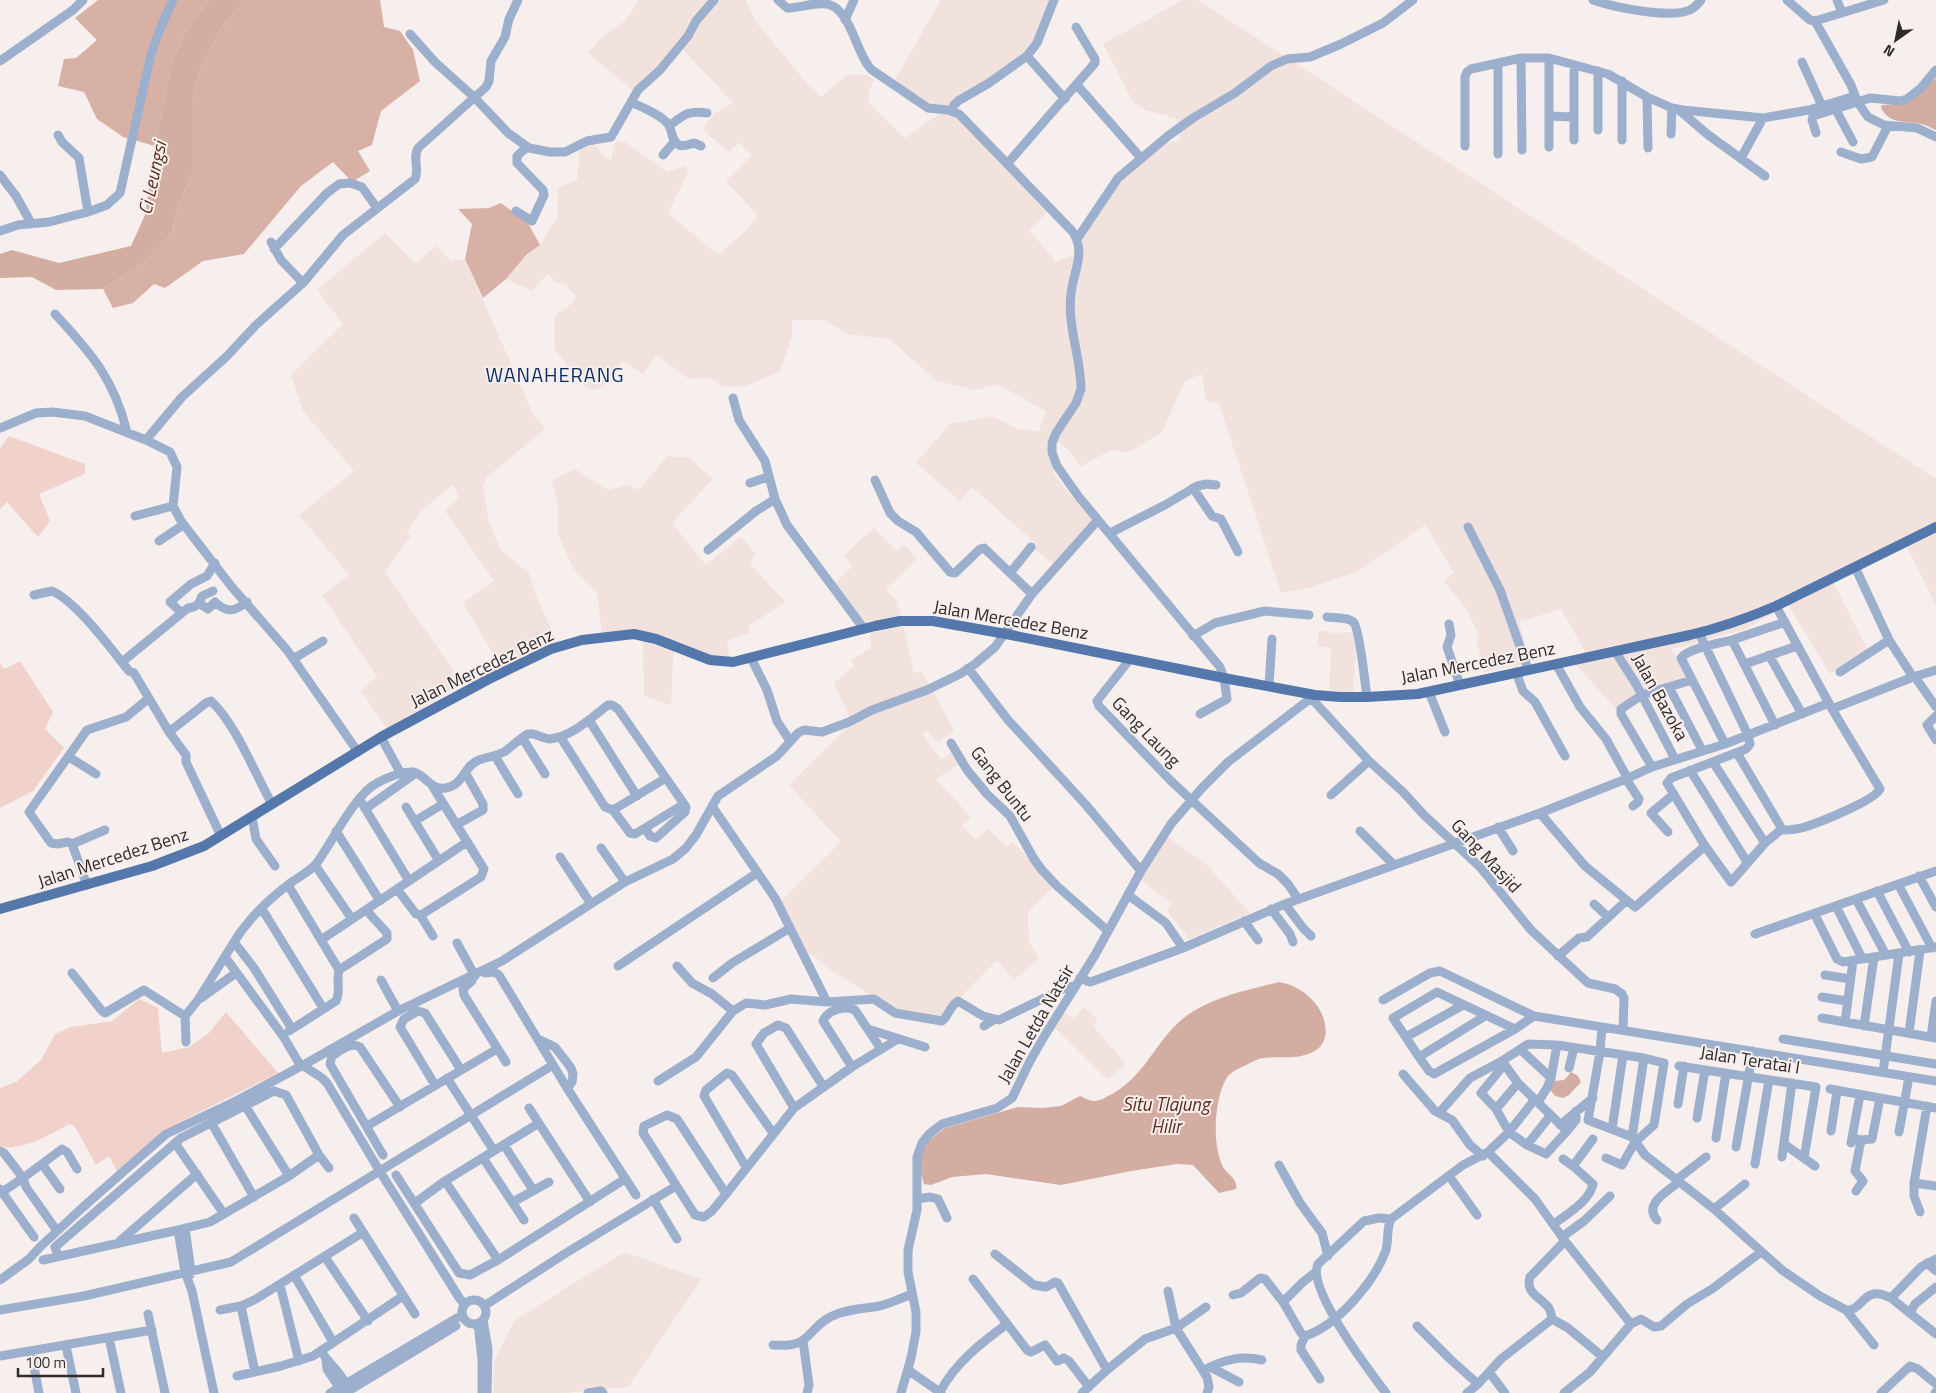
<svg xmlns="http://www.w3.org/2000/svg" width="1936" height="1393" viewBox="0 0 1936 1393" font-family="'Titillium Web',sans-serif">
  <rect width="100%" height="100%" fill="#f7efed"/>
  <path fill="#f2e2de" d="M639,0H745L756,22L810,87L821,97L847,75H867L875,80L870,88L868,102L905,138L938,115L934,106L894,81L941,0H1049L1042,24L1030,47L986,83L953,105L1051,208L1029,230L1056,262L1075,255L1079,239L1114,182L1149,152L1167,143L1181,140L1176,118L1145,110L1133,102L1103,44L1183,0H1198L1936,479V606L1907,547L1832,580L1869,652L1830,674L1788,605L1746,629L1672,649L1688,680L1643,691L1616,709L1569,657L1586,653L1561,609L1519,622L1531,663L1483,672L1477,640L1480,638L1466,609L1444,581L1454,572L1425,525L1356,572L1308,588L1281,593L1219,404L1206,401L1202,374L1185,381L1162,432L1129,452L1111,450L1080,467L1069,451L1050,436L1046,444L1055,476L1095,523L1055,566L1031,546L1034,542L972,487L960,501L916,463L950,424L992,416L1018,429L1039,431L1046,411L997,384L976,390L937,381L889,339L847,334L824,320H792V336L780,372L745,386L723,387L710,378L689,379L657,355L643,374L622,361L602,387L593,390L586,387L554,349V321L557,314L570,305L576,296L565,284L557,283L547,274L532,291L506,279L527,253L540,245L557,217L558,188L577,180L580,145L597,146L602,155L611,160L616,141L625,142L668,172L685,166L688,173L668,213L718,255L743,233L758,216L726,181L752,155L739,142L729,152L702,129L715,113L733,103L679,45L636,93L588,53L601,38L626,20Z
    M385,233L415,264L436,246L451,261L465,259L534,416L546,428L486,478L483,488L489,523L502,551L529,573L537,598L557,642L500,667L463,602L494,581L445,511L459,498L453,484L421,511L407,533L411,536L385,572L444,657L464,683L387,729L361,691L377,677L322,595L349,575L299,515L354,471L303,411L291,375L343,324L317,290Z
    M668,456L689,458L713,479L672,523L706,565L741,537L755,553L750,564L786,602L748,626L751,632L727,641L730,659L697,653L674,642L671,705L644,696L643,634H602L597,592L573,568L558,534V506L552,481L575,469L608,490L628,484L638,490Z
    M874,528L897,551L904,545L917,558L886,589L897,601L914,673L922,671L954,730L938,743L928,731L922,734L941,760L952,752L959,764L936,779L971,817L962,825L975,840L988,829L1006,847L1013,842L1054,886L1028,912L1029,941L1039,958L1014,980L997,960L939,1019L903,1015L835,973L789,938L777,905L841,842L789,785L852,723L834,683L854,666L851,660L871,648L870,633L834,583L853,566L844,555Z
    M1319,630L1333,633L1352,632L1356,646L1353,693L1329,691L1331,648L1317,646Z
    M1166,836L1205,863L1250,913L1189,939L1167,911L1171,903L1138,878Z
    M1084,1007L1098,1020L1093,1026L1126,1064L1107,1080L1050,1023L1062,1010L1074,1019Z
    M624,1252L702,1279L628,1387L565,1393H493L494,1361L515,1320Z"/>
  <path fill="#f1d2cb" d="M9,436L85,464V474L39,494L50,521L38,537L7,502L0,509V449Z
    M20,661L53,712L45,729L64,748L33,791L0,808V663L4,669Z
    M139,999L158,1008L162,1053L189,1047L209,1033L226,1012L278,1073L164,1130L118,1173L109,1156L96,1165L75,1127L69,1124C48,1136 24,1150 0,1147V1088L16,1082L41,1060L55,1034L71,1027L112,1021Z"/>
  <path fill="#d7b0a6" d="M98,0H209L186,30L172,61L155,146L123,137L97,119L84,92L58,86L64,59L76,58L97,40L75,18Z
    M245,0H380L384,27L400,31L413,50L420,81L381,111L372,145L358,151L370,171L352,182L333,162L301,186L244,254L203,261L165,288L154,284L133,303L113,308L103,289L142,264L172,233L177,208L192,174V104L199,72L222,27Z
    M501,203L528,223L540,245L527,254L506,279L483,298L465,259L472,224L458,209L489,208Z"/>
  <path fill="#d3aca2" d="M209,0H245L222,27L199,72L192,104V174L177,208L172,233L142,264L103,289L56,290L32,277L0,278V254L12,250L59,263L131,246L145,215L155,146L172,61L186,30Z
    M1936,78V130C1932,129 1929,126 1925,125C1909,120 1890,126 1881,108L1882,105L1899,104L1921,92Z
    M1279,982C1294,985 1305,991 1315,1003C1326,1016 1333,1042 1313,1052C1298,1060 1279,1056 1263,1058C1256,1059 1249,1064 1242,1067C1235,1070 1228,1074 1225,1081C1214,1103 1212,1145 1223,1167C1228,1175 1238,1179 1236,1189L1219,1193L1193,1165L1177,1164L1131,1171L1061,1185L986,1174L952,1177L931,1185L924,1184L920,1170L921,1153L929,1140L945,1128L1018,1107L1042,1108L1061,1106L1080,1096C1085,1098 1089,1101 1094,1101C1101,1101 1106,1097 1112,1094C1148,1074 1157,1036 1189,1014C1216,996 1248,990 1279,982Z
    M1571,1072L1578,1076L1581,1082L1569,1095L1563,1098L1555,1096L1549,1088L1554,1081L1564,1080Z"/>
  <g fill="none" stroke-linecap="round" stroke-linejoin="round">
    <path stroke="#9cb0ce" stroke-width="9" d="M778,0L787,8C800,8 814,2 827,4C851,8 856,55 872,70L928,108L948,110L959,114L1072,231C1087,252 1073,272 1071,294C1067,326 1081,358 1081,389L1076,403L1056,433L1052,443V452L1057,466L1079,497L1220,667L1224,678L1227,699L1200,714
      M1593,0C1613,7 1670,19 1690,10C1694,8 1698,4 1701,0
      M1787,0L1810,20L1815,21L1851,85L1857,101L1868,117L1884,125L1917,128L1936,137
      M1837,0L1842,13
      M845,20L854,0
      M1815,21L1884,0
      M410,34L435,62L475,98L508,133L529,148L550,152H565L587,141L611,137L638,90L660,70L688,36L696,21L714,0
      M1027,56L1065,99
      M1521,58L1522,150
      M1549,58V147
      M0,61L73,10L83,0
      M1802,62L1822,106
      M1574,66V140
      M1598,71V130
      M1622,81V140
      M1077,85L1141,158
      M1647,97L1648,148
      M631,102C643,108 660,114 668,124C673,131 671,141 679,145C684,147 689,144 694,143L701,146
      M1678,109L1707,134L1765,176
      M952,110L954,105L958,101L989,83L1027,56L1037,43L1054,0
      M1836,110L1853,142
      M1549,116L1573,117
      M669,126C684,115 688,110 707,113
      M1816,133L1812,120L1813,116L1870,98L1900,101L1907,99L1921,88L1936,70
      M1671,134L1672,108
      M58,135L62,142L79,158L88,212
      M1465,146V77L1467,72L1471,69L1521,58H1549L1608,74L1647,97L1672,108L1683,110L1763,118L1809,110L1855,96
      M1841,152L1861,159L1872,157L1888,126
      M1498,154V63
      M663,155L675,141
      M1741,158L1763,118
      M1007,164L1095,63V59L1076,27
      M0,175L16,196L31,223
      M516,211L532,221L544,195L543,190L517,163V156L527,147
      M0,231L18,225L49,222L88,212L107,205L120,193L151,54L160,29L173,0
      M1077,239L1118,178L1168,136L1193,118L1235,93L1271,66L1287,59L1310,57L1341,44L1383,23L1413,0
      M271,242L281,260L303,283
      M274,249L327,193L339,184L350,183L362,187L377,208
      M55,314C92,354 114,379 127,432
      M733,398L739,420L765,461L775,499L787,525L864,629
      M0,428L36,413L52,412L85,416L146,440L170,452L177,467L173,506L181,521L231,586L287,650L358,752
      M146,440L182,397L227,356L256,325L303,283L343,235L415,179C420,169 412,158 418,148L486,87L489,81L491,61L505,37L509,19L518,0
      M875,480L890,513L898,521L916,532L950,572L955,573L980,549L984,548L1032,594
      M750,483L768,477
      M1193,488L1212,516L1221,519L1238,552
      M135,516L173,506
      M1468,527L1500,590L1528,669
      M1110,533L1165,505L1197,486L1207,484L1216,485
      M159,541L183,525
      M708,550L756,511L775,499
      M1855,567L1889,640L1913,677
      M1010,573L1031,547
      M34,595L52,591C77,602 111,649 129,671L134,673L169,732L186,755V762L221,836
      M199,603L202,596L213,591
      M1776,606L1832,709L1880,789C1874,801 1820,822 1805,827C1798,829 1790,830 1782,830
      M182,613L170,602L191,584L207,576L215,563
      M1327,617C1333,618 1350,617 1354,623C1360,631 1365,684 1367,697
      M1449,624L1451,635L1447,647L1460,685
      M1699,633L1748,735L1750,744L1746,749L1671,778L1667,783L1705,846L1731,882L1765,843L1782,829L1737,753
      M1193,636L1215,623L1265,611L1309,615
      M1615,651L1636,684L1675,759
      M1769,655L1802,714
      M751,658L767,690L777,721L790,741
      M293,659L323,641
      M1130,659L1097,701L1099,706L1171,781L1259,863L1278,874L1288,884L1298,899
      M122,662L188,608L194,607L199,603L208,609L215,602C227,613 234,612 247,602
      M1556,664L1580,707L1606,739L1628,779
      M1745,664L1797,646
      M968,668L1008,720L1086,805L1141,871
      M1516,672L1523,691L1535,702L1565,756
      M1840,672L1889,640
      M1915,677L1936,707
      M1269,686L1272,639
      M1669,687L1702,750
      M1429,692L1445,732
      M1311,698L1369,761L1403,792L1424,815L1480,867L1531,930L1588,983L1615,989L1622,994L1624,998L1623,1030
      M1832,709L1913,677L1936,670
      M1936,716L1927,725L1936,740
      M589,720L637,796
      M1775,725L1732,640L1785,622
      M169,732L206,703L211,701C236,724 255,774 272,804
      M381,737L401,774
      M523,739L545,774
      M951,743L967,770L987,794L1010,816L1034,859L1042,870L1057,886L1108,931
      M1725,744L1681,658C1688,648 1720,643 1732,640
      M495,756L518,794
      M69,757L96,774
      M1713,762L1765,843
      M1652,767L1621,714V709L1642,695L1692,680
      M1690,770L1747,862
      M1626,779L1639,799L1638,802L1633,806
      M1331,795L1369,761
      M360,800L409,881
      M712,806L775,898L827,1002
      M406,807L439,861
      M365,809L416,773
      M613,810L666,778
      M1540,813L1585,866L1635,907L1705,846
      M252,817L256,839L275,866
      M415,821L443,804
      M456,825L483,810V804L466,774
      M1498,827L1513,851
      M645,828L684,804
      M336,831L380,901
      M1360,831L1393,864
      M1668,832L1651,813L1674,794
      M72,844L105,830
      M601,848L625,882
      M560,857L591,904
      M315,865L352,919
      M1919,876L1936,907
      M1898,884L1932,948
      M87,885L72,844L68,842L57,844L51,843L29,812L87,730L126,717L148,699
      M288,885L339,970
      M397,889L416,914L421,915L481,877L484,869L433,787
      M1877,891L1909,952
      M1128,895L1166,923L1183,948
      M1856,899L1886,955
      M1285,904L1303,928L1311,936
      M1594,904L1608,917
      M1836,906L1862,958
      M262,909L323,1008
      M1271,909L1290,934L1293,942
      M420,915L433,936
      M1815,915L1837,959L1843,962L1936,947
      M1244,921L1258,940
      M1755,934L1936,871
      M321,940L467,842
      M457,943L475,976
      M1558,956L1579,938L1587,937L1626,901
      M225,957L283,1036L299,1063L322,1078L327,1083L379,1170L460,1299L465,1304
      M618,966L757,873
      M677,966L692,983L712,994L733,1011
      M72,973L102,1011L105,1013L144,990L185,1016
      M485,973L494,972L499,975L567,1088L636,1195
      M1825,975L1850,979
      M713,978L732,963L790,928
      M1080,978L1090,982L1096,980L1183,948L1285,904L1540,813L1626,779L1652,767L1725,744L1829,703
      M381,980L398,1011
      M472,981L463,989L464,995L506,1062
      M1822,997L1847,1001
      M201,998L236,973
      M1383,1000L1430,973L1440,971L1534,1016L1936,1081
      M1485,1016L1419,1057L1393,1018L1437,992L1515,1029
      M1822,1018L1936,1038
      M1845,1022L1853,961
      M984,1026L995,1019
      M1864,1026L1874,957
      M1602,1027L1600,1052L1588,1120L1632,1137L1645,1155L1714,1209L1782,1270L1820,1296L1846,1310L1874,1345
      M292,1029L254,968L234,942C248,919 268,900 289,884C297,878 309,872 316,864C332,843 354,795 377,783C386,778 402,771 413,772C425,774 431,791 446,788C464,785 464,765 479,760C488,757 495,756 504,752C510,748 523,736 528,734C535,732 542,739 550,739C571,737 591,718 608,705H612L618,709L684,804L686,807L685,812L656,838L650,836L645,828L635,834L630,833L613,810L605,807L561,738
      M868,1029L925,1047
      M289,1031L336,1001C341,992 336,980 339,970L387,939V933L366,910
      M1909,1033L1920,951
      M1406,1037L1463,1005
      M1931,1037L1936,1001
      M1783,1039L1936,1064
      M540,1040L555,1047L571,1068L573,1074L572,1082L567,1088
      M186,1042L185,1016L198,1000L234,942
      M1520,1049L1551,1078L1557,1045
      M1419,1057L1429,1071L1434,1074L1515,1029L1534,1016
      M1502,1061L1518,1083L1567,1131L1576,1120V1111
      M307,1063L398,1011L502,961L625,882L673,859L686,848L696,835L718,796L777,756L798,733L804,730L822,732L849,722L872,710L927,690L960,674L975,664L995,647L1032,594L1098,520
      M1679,1066L1816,1087L1804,1158
      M852,1067L823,1021C827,1010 846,1005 855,1010L881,1049
      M1569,1068L1574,1048
      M1883,1072L1899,954
      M1403,1074L1435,1111L1452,1120L1470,1145L1483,1156
      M447,1078L494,1151
      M658,1081L696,1057L733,1011L746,1003L765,1005L791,999L827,1002L874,999L895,1013L942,1021C948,1017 949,1007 958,1001L983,1016L999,1020L1067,987L1075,986
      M435,1085L400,1027L404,1019L418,1011L425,1013L461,1070
      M1830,1089L1936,1108
      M1535,1099L1509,1132L1527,1145L1550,1116
      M1538,1102L1547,1088L1551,1078
      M1678,1104L1684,1066
      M1927,1106L1914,1183L1936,1186
      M246,1107L289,1176
      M529,1108L590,1202
      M794,1108L756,1044L764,1033L778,1025L786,1028L823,1086
      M1496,1109L1518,1083
      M1439,1113L1470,1078L1502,1061L1528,1044L1557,1045L1644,1058L1664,1063L1654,1125L1635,1142L1622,1165L1606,1158
      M1697,1118L1705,1070
      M212,1124L254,1197
      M1560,1125L1593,1098
      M367,1126L497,1049
      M1612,1129L1623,1055
      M1831,1131L1837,1091
      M1899,1132L1909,1077
      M1632,1137L1644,1058
      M1716,1138L1726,1073
      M1852,1138L1861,1140L1872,1139L1880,1098
      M175,1143L224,1214
      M1851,1143L1860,1095
      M1784,1144L1815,1166
      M504,1145L533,1190
      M1527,1145L1546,1154L1567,1131
      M1736,1147L1753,1051
      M0,1151L4,1153L23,1178L2,1192L0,1189
      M383,1155L330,1064L332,1056C340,1051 351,1041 360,1047L400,1107
      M1782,1157L1792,1083
      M483,1158L524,1220
      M1563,1159L1573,1166
      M42,1164L60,1189
      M1755,1164L1769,1080
      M1279,1165L1300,1203L1322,1233L1328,1256
      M746,1167L704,1096L706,1090L727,1073L732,1075L773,1133
      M396,1175L459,1273L470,1275L498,1260L625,1179
      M1449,1176L1477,1215
      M1676,1180L1706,1157
      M445,1181L498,1260
      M1914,1183V1196L1920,1212
      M1856,1191L1863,1181L1855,1171L1861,1140
      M0,1193L2,1192L34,1237
      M726,1194L677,1119L667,1115L644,1126L643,1133L695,1215L704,1217L712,1211L726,1194L794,1108L852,1067L898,1039
      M653,1199L677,1239
      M917,1199L930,1197L938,1199L947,1218
      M513,1202L549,1182
      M415,1203L445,1181L539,1123
      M1714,1209L1745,1184
      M354,1218L415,1314
      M1657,1220C1643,1204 1667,1192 1679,1182
      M1554,1224C1567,1214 1590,1201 1593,1184L1573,1166L1593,1139
      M185,1228L191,1271L190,1275
      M178,1230L185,1272L192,1291L214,1393
      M57,1231L26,1187L23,1178L62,1149L67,1152L77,1169
      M1562,1237L1584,1221L1610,1196
      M120,1241L197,1174
      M1565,1241L1631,1324
      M995,1254L1034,1285L1046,1287L1055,1282L1058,1283L1107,1370
      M58,1256L55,1247L181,1138L274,1091L286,1095L319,1155L329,1168
      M325,1257L368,1321
      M43,1260L178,1230L210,1222L289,1176L319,1155
      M1927,1263L1936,1271
      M294,1275L333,1342
      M973,1279L1027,1350L1031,1352L1045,1345L1057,1361L1064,1358L1069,1361L1089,1387
      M0,1280L29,1259L40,1247L82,1208L166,1134L234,1102L292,1071
      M280,1285L299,1361
      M1168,1291L1176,1328L1207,1377L1209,1387L1207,1393
      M1233,1295L1241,1293L1260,1278L1265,1279L1283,1302L1301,1333L1305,1336C1337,1326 1375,1281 1386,1250C1389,1239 1386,1229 1391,1219L1463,1165L1488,1152L1509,1132L1496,1109L1481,1093L1504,1065
      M1891,1298L1921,1267L1936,1259
      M462 1312a12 12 0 1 1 24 0a12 12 0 1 1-24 0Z
      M1283,1302L1303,1282L1316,1272
      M241,1306L255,1372
      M484,1306L566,1253L676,1186
      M0,1310L84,1296L231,1262L553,1065
      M220,1310L241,1306L256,1299L362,1233
      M1846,1310C1864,1312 1862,1283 1891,1298L1936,1334
      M1910,1313L1915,1304L1936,1287
      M148,1314L165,1393
      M1552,1319L1568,1328L1603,1357
      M483,1320L488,1349L487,1393
      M478,1324L482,1359V1393
      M1417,1326L1450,1359L1478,1384
      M1305,1336L1301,1345V1350L1320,1379
      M109,1338L121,1393
      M803,1341L809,1385L807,1393
      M773,1345C812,1348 804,1332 830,1317C845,1309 863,1309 879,1306C890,1304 901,1298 912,1294
      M66,1346L76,1393
      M31,1351L39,1393
      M321,1351C329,1364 342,1373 348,1388
      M0,1356L152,1330
      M326,1360L327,1369L342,1392
      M1210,1367L1239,1382
      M908,1370L941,1393
      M1204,1370C1223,1360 1241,1355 1262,1360
      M1489,1372L1505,1393
      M237,1376L281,1366L313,1356L403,1296
      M940,1392C955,1363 981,1343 1007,1324
      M330,1393L462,1315
      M345,1393L456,1326
      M588,1393L601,1391L603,1393
      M901,1393L911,1358L916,1332V1312L908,1272V1250L917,1210V1157L922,1143L929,1134L942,1124L997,1108L1012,1098L1030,1061L1045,1035L1095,955L1141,871L1171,824L1202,788L1228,762L1315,695
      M1082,1393L1107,1370L1145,1339L1176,1328L1206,1307
      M1386,1393C1370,1372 1306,1288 1318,1264L1364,1221L1379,1218L1391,1219
      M1467,1393L1478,1384L1501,1359L1552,1319C1551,1315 1551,1310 1548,1307C1540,1297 1525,1293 1530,1277L1565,1241L1535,1199L1488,1152
      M1564,1393L1590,1372L1631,1324L1641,1319L1654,1327L1661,1326L1687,1304L1712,1289L1761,1252
      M1881,1393L1910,1366L1918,1369L1936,1384
      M1935,1393L1936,1392"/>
    <path stroke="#5478ac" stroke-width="10" d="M0,909L152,866L204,846L381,737L489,679L551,649L582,640L634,634L656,639L710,660L733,662L875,626L900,621H933L1006,634L1224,678L1315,695L1340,697H1367L1418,694L1690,635C1719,628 1748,618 1776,606L1936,527"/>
    <path stroke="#9cb0ce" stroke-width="9" d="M292,1071L307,1063"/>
  </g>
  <g text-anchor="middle" stroke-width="4" stroke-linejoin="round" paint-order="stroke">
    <g font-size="18" fill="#2e2b2a" stroke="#f7efed">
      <text transform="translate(1011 620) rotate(10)" y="6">Jalan Mercedez Benz</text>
      <text transform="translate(1478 663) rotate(-11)" y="6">Jalan Mercedez Benz</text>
      <text transform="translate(482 668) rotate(-26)" y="6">Jalan Mercedez Benz</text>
      <text transform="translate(1660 697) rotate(61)" y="6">Jalan Bazoka</text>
      <text transform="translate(1146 732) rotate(46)" y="6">Gang Laung</text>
      <text transform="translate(1002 784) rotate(52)" y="6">Gang Buntu</text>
      <text transform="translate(1486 856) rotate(47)" y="6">Gang Masjid</text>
      <text transform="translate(113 858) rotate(-18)" y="6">Jalan Mercedez Benz</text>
      <text transform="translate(1036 1024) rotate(-60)" y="6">Jalan Letda Natsir</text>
      <text transform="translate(1750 1060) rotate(9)" y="6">Jalan Teratai I</text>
    </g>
    <g font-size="19" font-style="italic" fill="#5e2b1f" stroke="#f7efed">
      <text transform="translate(152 178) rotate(-78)" y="7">Ci Leungsi</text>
      <text x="1166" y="1111">Situ Tlajung<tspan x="1166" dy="22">Hilir</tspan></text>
    </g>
    <g font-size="20" letter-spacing="1" fill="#092e61" stroke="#f7efed">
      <text x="555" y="382">WANAHERANG</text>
    </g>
  </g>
  <g transform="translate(1896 40) rotate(213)" stroke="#f7efed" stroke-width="4" paint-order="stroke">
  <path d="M0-4L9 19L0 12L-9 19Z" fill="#2e2b2a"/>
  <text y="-8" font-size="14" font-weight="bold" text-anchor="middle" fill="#2e2b2a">N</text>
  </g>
  <path d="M18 1368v8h85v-8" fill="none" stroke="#2e2b2a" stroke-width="2.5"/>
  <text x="25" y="1368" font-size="15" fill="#2e2b2a" stroke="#f7efed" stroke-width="4" paint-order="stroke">100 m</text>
</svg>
